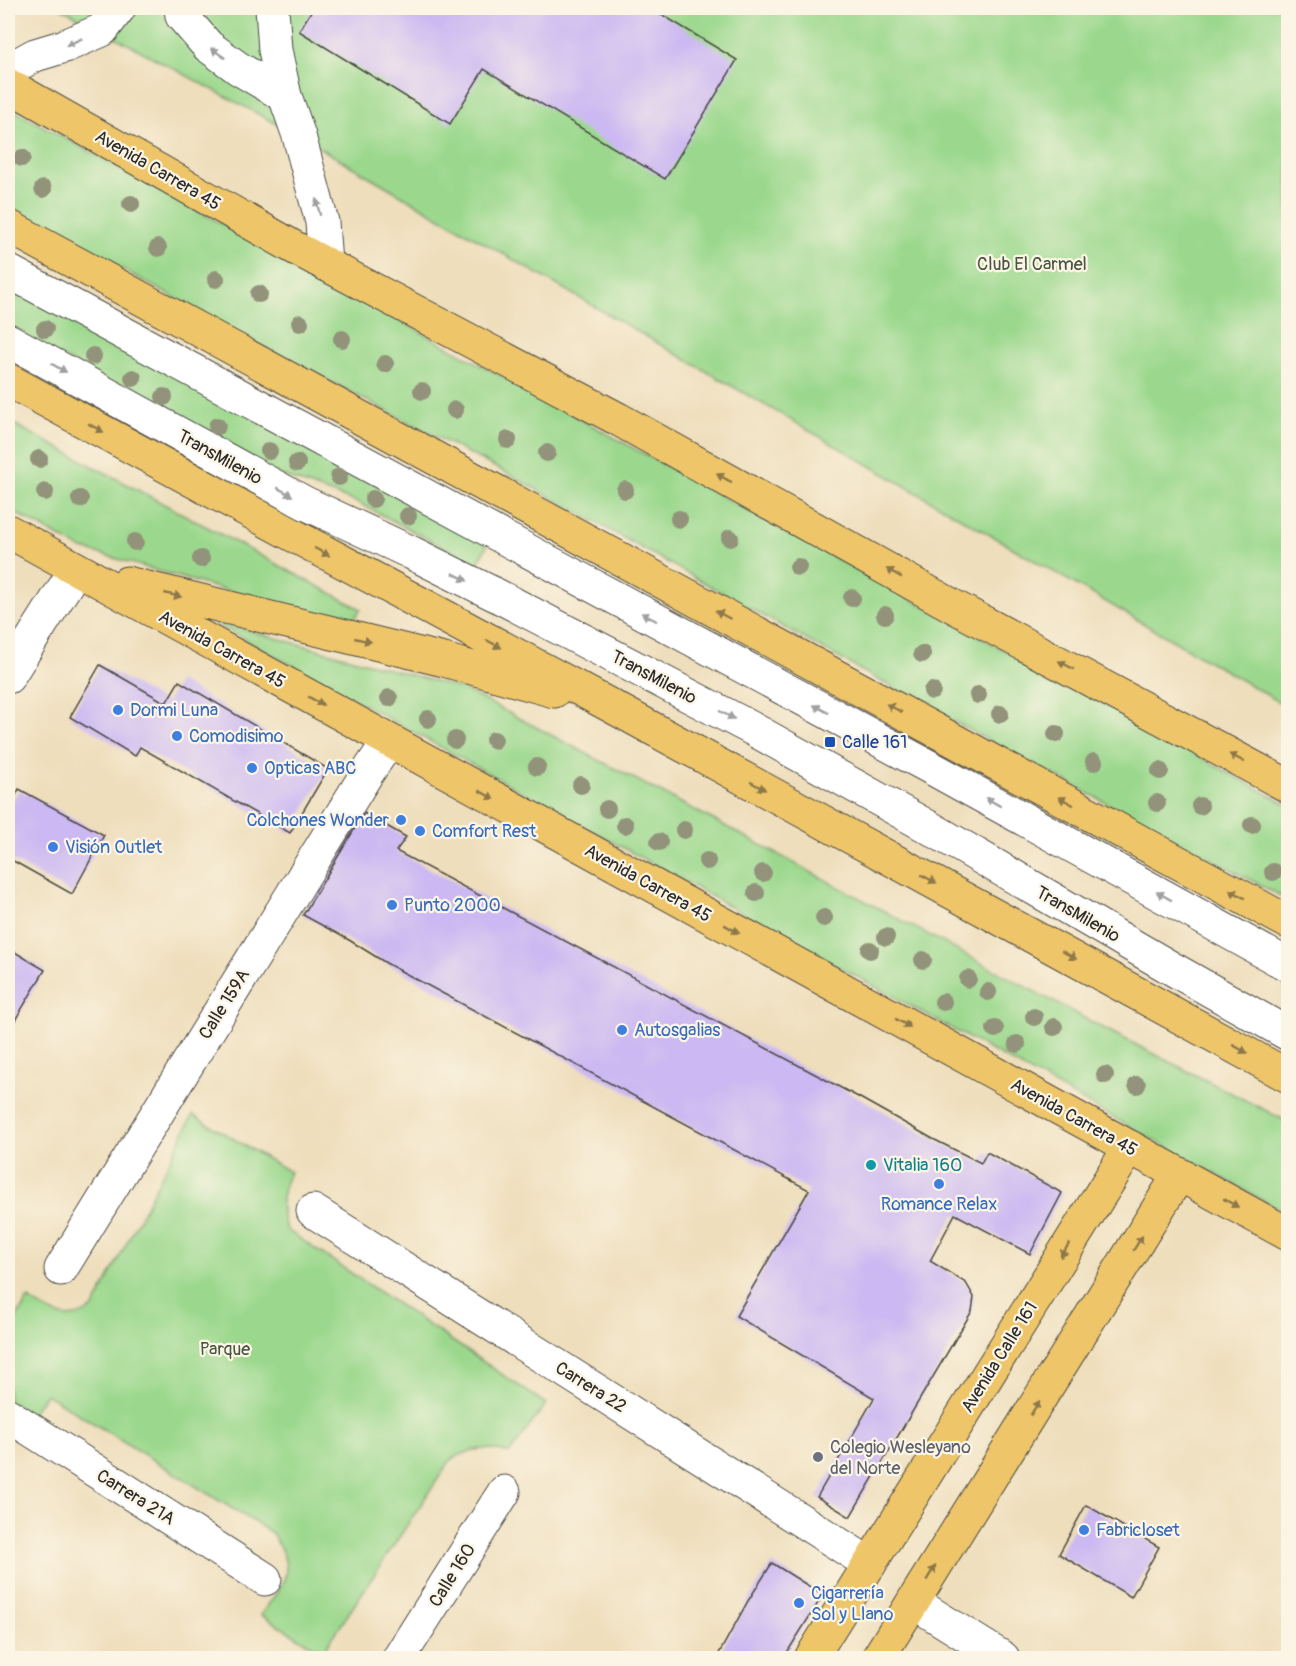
<svg xmlns="http://www.w3.org/2000/svg" width="1296" height="1666" viewBox="0 0 1296 1666" font-family="Pangolin,sans-serif">
  <rect width="100%" height="100%" fill="#fcf5e5"/>
  <filter id="ink" filterUnits="userSpaceOnUse"><feTurbulence type="fractalNoise" baseFrequency=".0167" numOctaves="2"/><feDisplacementMap in="SourceGraphic" scale="12" xChannelSelector="R" yChannelSelector="G"/><feConvolveMatrix kernelMatrix="1 2 1 2 8 2 1 2 1" color-interpolation-filters="sRGB"/></filter>
  <filter id="wash" filterUnits="userSpaceOnUse"><feTurbulence type="fractalNoise" baseFrequency=".008" numOctaves="4" result="noise"/><feDisplacementMap in="SourceGraphic" scale="24" xChannelSelector="R" yChannelSelector="G"/><feGaussianBlur stdDeviation="1.35" result="paint"/><feColorMatrix in="noise" values="0 0 0 0 0 0 0 0 0 0 0 0 0 0 0 0 0 1.4 0 .05"/><feComposite in="paint" operator="in"/></filter>
  <g filter="url(#wash)">
    <rect width="100%" height="100%" fill="#eedebc"/>
    <path fill="#9bd88d" stroke="#63825c" stroke-width="1.5" d="M61,8H1288V707L299,136Z
      M8,107C435,339 861,574 1288,805V900L927,707L516,478L258,344L8,206Z
      M8,284L487,545L477,565L359,503L269,471L8,327Z
      M8,421L361,609L352,622L210,586L80,548L8,509Z
      M210,620L463,689L723,825L1101,1027L1288,1122V1214Z
      M193,1115L290,1172C281,1191 278,1210 287,1230L546,1404L510,1453C484,1446 475,1448 451,1459L323,1652L261,1615C285,1579 298,1574 272,1533L46,1394L31,1414L8,1401V1332L28,1299C52,1313 67,1326 93,1308Z"/>
    <g id="blocks">
      <path fill="#ccb8f2" d="M313,8H651L737,60L665,179L484,69L450,124L299,31Z
        M100,665L166,703L179,681L328,769L290,833L140,747L135,756L70,717Z
        M19,789L104,835L72,894L8,858V810Z
        M364,813L406,837L396,851L860,1098L933,1139L981,1163L987,1152L1062,1193L1030,1254L955,1214L930,1261L966,1283L974,1297L972,1311L850,1517L817,1497L874,1398L736,1316L809,1190L386,963L349,940L303,915Z
        M8,948L45,970L8,1032Z
        M1086,1505L1159,1547L1131,1597L1059,1554Z
        M772,1563L823,1595L783,1659H716L748,1601Z"/>
    </g>
  </g>
  <g filter="url(#ink)">
    <use href="#blocks" fill-opacity="0" stroke="#484641" stroke-width="1.5"/>
    <g fill="none" stroke-linecap="round" stroke-linejoin="round">
      <g stroke="#484641" stroke-width="35">
        <path id="minor" d="M181,8L182,16L208,46L238,68L285,96L299,136L322,222L325,264
          M272,8L275,50L285,96
          M8,70L35,55L65,46L102,30L119,8
          M8,271L937,771L1288,965
          M8,340L305,503L412,553L498,596L751,728L932,829L1171,968L1288,1034
          M8,677L76,569
          M313,1211L870,1564
          M61,1269L366,775L389,741
          M8,1415L265,1579
          M913,1602L1003,1658
          M399,1658L504,1492"/>
      </g>
      <g stroke="#484641" stroke-width="35">
        <path id="major" d="M811,1658L1130,1147
          M878,1658L1179,1175"/>
      </g>
      <g stroke="#484641" stroke-width="35">
        <path id="highway" d="M8,85L295,248L618,419L953,606L1288,786
          M8,226L1288,922
          M8,380C209,490 411,599 613,707C839,829 1064,952 1288,1076
          M8,531L1288,1234
          M127,583L444,660L554,691"/>
      </g>
      <use href="#minor" stroke="#fff" stroke-width="33"/>
      <use href="#major" stroke="#eec569" stroke-width="33"/>
      <use href="#highway" stroke="#eec569" stroke-width="33"/>
    </g>
    <g fill="#92937a">
      <circle cx="22" cy="158" r="9"/>
      <circle cx="43" cy="189" r="9"/>
      <circle cx="131" cy="204" r="9"/>
      <circle cx="158" cy="248" r="9"/>
      <circle cx="216" cy="279" r="9"/>
      <circle cx="259" cy="294" r="9"/>
      <circle cx="300" cy="323" r="9"/>
      <circle cx="45" cy="329" r="9"/>
      <circle cx="342" cy="339" r="9"/>
      <circle cx="93" cy="356" r="9"/>
      <circle cx="385" cy="364" r="9"/>
      <circle cx="133" cy="378" r="9"/>
      <circle cx="422" cy="391" r="9"/>
      <circle cx="164" cy="397" r="9"/>
      <circle cx="455" cy="410" r="9"/>
      <circle cx="217" cy="426" r="9"/>
      <circle cx="508" cy="440" r="9"/>
      <circle cx="269" cy="451" r="9"/>
      <circle cx="547" cy="453" r="9"/>
      <circle cx="39" cy="459" r="9"/>
      <circle cx="297" cy="463" r="9"/>
      <circle cx="339" cy="477" r="9"/>
      <circle cx="625" cy="490" r="9"/>
      <circle cx="45" cy="492" r="9"/>
      <circle cx="80" cy="499" r="9"/>
      <circle cx="373" cy="499" r="9"/>
      <circle cx="408" cy="516" r="9"/>
      <circle cx="679" cy="519" r="9"/>
      <circle cx="730" cy="538" r="9"/>
      <circle cx="135" cy="542" r="9"/>
      <circle cx="201" cy="559" r="9"/>
      <circle cx="798" cy="567" r="9"/>
      <circle cx="852" cy="598" r="9"/>
      <circle cx="885" cy="615" r="9"/>
      <circle cx="922" cy="654" r="9"/>
      <circle cx="932" cy="691" r="9"/>
      <circle cx="978" cy="695" r="9"/>
      <circle cx="389" cy="698" r="9"/>
      <circle cx="1000" cy="714" r="9"/>
      <circle cx="428" cy="719" r="9"/>
      <circle cx="1056" cy="734" r="9"/>
      <circle cx="455" cy="740" r="9"/>
      <circle cx="494" cy="740" r="9"/>
      <circle cx="1094" cy="762" r="9"/>
      <circle cx="537" cy="767" r="9"/>
      <circle cx="1160" cy="771" r="9"/>
      <circle cx="581" cy="785" r="9"/>
      <circle cx="1157" cy="803" r="9"/>
      <circle cx="1200" cy="806" r="9"/>
      <circle cx="607" cy="809" r="9"/>
      <circle cx="625" cy="825" r="9"/>
      <circle cx="1252" cy="825" r="9"/>
      <circle cx="684" cy="830" r="9"/>
      <circle cx="659" cy="842" r="9"/>
      <circle cx="707" cy="861" r="9"/>
      <circle cx="1273" cy="872" r="9"/>
      <circle cx="763" cy="873" r="9"/>
      <circle cx="756" cy="893" r="9"/>
      <circle cx="824" cy="918" r="9"/>
      <circle cx="886" cy="937" r="9"/>
      <circle cx="870" cy="950" r="9"/>
      <circle cx="923" cy="960" r="9"/>
      <circle cx="968" cy="979" r="9"/>
      <circle cx="988" cy="992" r="9"/>
      <circle cx="943" cy="1002" r="9"/>
      <circle cx="1034" cy="1017" r="9"/>
      <circle cx="1054" cy="1027" r="9"/>
      <circle cx="995" cy="1029" r="9"/>
      <circle cx="1017" cy="1044" r="9"/>
      <circle cx="1105" cy="1075" r="9"/>
      <circle cx="1137" cy="1085" r="9"/>
    </g>
    <defs><path id="oneway-solid" d="M-6-.8H1V-3.2L6.5 0L1 3.2V.8H-6Z" transform="scale(1.5)"/></defs>
    <g fill="#a0a0a0">
      <use href="#oneway-solid" transform="translate(74 42) rotate(156)"/>
      <use href="#oneway-solid" transform="translate(218 53) rotate(-144)"/>
      <use href="#oneway-solid" transform="translate(318 207) rotate(-104)"/>
      <use href="#oneway-solid" transform="translate(59 368) rotate(29)"/>
      <use href="#oneway-solid" transform="translate(285 492) rotate(29)"/>
      <use href="#oneway-solid" transform="translate(460 577) rotate(27)"/>
      <use href="#oneway-solid" transform="translate(649 617) rotate(-152)"/>
      <use href="#oneway-solid" transform="translate(821 709) rotate(-152)"/>
      <use href="#oneway-solid" transform="translate(727 715) rotate(28)"/>
      <use href="#oneway-solid" transform="translate(993 802) rotate(-151)"/>
      <use href="#oneway-solid" transform="translate(1164 896) rotate(-151)"/>
    </g>
    <g fill="#8c784a">
      <use href="#oneway-solid" transform="translate(96 428) rotate(29)"/>
      <use href="#oneway-solid" transform="translate(724 478) rotate(-151)"/>
      <use href="#oneway-solid" transform="translate(322 552) rotate(28)"/>
      <use href="#oneway-solid" transform="translate(894 573) rotate(-151)"/>
      <use href="#oneway-solid" transform="translate(173 595) rotate(13)"/>
      <use href="#oneway-solid" transform="translate(723 615) rotate(-152)"/>
      <use href="#oneway-solid" transform="translate(363 640) rotate(13)"/>
      <use href="#oneway-solid" transform="translate(494 644) rotate(28)"/>
      <use href="#oneway-solid" transform="translate(1066 665) rotate(-152)"/>
      <use href="#oneway-solid" transform="translate(316 701) rotate(29)"/>
      <use href="#oneway-solid" transform="translate(894 708) rotate(-152)"/>
      <use href="#oneway-solid" transform="translate(1237 758) rotate(-152)"/>
      <use href="#oneway-solid" transform="translate(758 786) rotate(28)"/>
      <use href="#oneway-solid" transform="translate(487 795) rotate(29)"/>
      <use href="#oneway-solid" transform="translate(1066 801) rotate(-152)"/>
      <use href="#oneway-solid" transform="translate(929 879) rotate(28)"/>
      <use href="#oneway-solid" transform="translate(1237 894) rotate(-152)"/>
      <use href="#oneway-solid" transform="translate(732 929) rotate(29)"/>
      <use href="#oneway-solid" transform="translate(1069 955) rotate(29)"/>
      <use href="#oneway-solid" transform="translate(903 1023) rotate(29)"/>
      <use href="#oneway-solid" transform="translate(1240 1049) rotate(29)"/>
      <use href="#oneway-solid" transform="translate(1231 1203) rotate(29)"/>
      <use href="#oneway-solid" transform="translate(1138 1243) rotate(-58)"/>
      <use href="#oneway-solid" transform="translate(1065 1250) rotate(122)"/>
      <use href="#oneway-solid" transform="translate(1035 1408) rotate(-58)"/>
      <use href="#oneway-solid" transform="translate(931 1573) rotate(-58)"/>
    </g>
  </g>
  <g fill="#3f7fe0" stroke="#fcf5e5" stroke-width="2">
    <circle cx="118" cy="710" r="6"/>
    <circle cx="177" cy="736" r="6"/>
    <circle cx="252" cy="768" r="6"/>
    <circle cx="401" cy="820" r="6"/>
    <circle cx="420" cy="831" r="6"/>
    <circle cx="53" cy="847" r="6"/>
    <circle cx="392" cy="905" r="6"/>
    <circle cx="622" cy="1030" r="6"/>
    <circle cx="939" cy="1184" r="6"/>
    <circle cx="1084" cy="1530" r="6"/>
    <circle cx="799" cy="1603" r="6"/>
  </g>
  <rect fill="#1a4fb4" stroke="#fcf5e5" stroke-width="2" x="824" y="736" width="12" height="12" rx="3"/>
  <circle fill="#0f9aa8" stroke="#fcf5e5" stroke-width="2" cx="871" cy="1165" r="6"/>
  <circle fill="#6b7280" stroke="#fcf5e5" stroke-width="2" cx="818" cy="1457" r="6"/>
  <g text-anchor="middle" stroke-width="4.5" stroke-linejoin="round" paint-order="stroke">
    <g font-size="18" fill="#2b2b2b" stroke="#fcf5e5">
      <text transform="translate(158 170) rotate(30)" y="6">Avenida Carrera 45</text>
      <text transform="translate(220 457) rotate(29)" y="6">TransMilenio</text>
      <text transform="translate(222 649) rotate(29)" y="6">Avenida Carrera 45</text>
      <text transform="translate(654 677) rotate(28)" y="6">TransMilenio</text>
      <text transform="translate(648 883) rotate(29)" y="6">Avenida Carrera 45</text>
      <text transform="translate(1078 914) rotate(30)" y="6">TransMilenio</text>
      <text transform="translate(224 1004) rotate(-58)" y="6">Calle 159A</text>
      <text transform="translate(1074 1117) rotate(29)" y="6">Avenida Carrera 45</text>
      <text transform="translate(999 1357) rotate(-58)" y="6">Avenida Calle 161</text>
      <text transform="translate(591 1387) rotate(32)" y="6">Carrera 22</text>
      <text transform="translate(136 1497) rotate(32)" y="6">Carrera 21A</text>
      <text transform="translate(452 1575) rotate(-58)" y="6">Calle 160</text>
    </g>
    <g font-size="18" fill="#475644" stroke="#fcf5e5">
      <text x="1032" y="270">Club El Carmel</text>
      <text x="225" y="1355">Parque</text>
    </g>
    <g font-size="18" fill="#366cbe" stroke="#fcf5e5" text-anchor="start">
      <text x="130" y="716">Dormi Luna</text>
      <text x="189" y="742">Comodisimo</text>
      <text x="264" y="774">Opticas ABC</text>
      <text x="389" y="826" text-anchor="end">Colchones Wonder</text>
      <text x="432" y="837">Comfort Rest</text>
      <text x="65" y="853">Visión Outlet</text>
      <text x="404" y="911">Punto 2000</text>
      <text x="634" y="1036">Autosgalias</text>
      <text x="939" y="1210" text-anchor="middle">Romance Relax</text>
      <text x="1096" y="1536">Fabricloset</text>
      <text x="811" y="1599">Cigarrería<tspan x="811" dy="21">Sol y Llano</tspan></text>
    </g>
    <g font-size="18" fill="#164399" stroke="#fcf5e5" text-anchor="start">
      <text x="842" y="748">Calle 161</text>
    </g>
    <g font-size="18" fill="#0d838f" stroke="#fcf5e5" text-anchor="start">
      <text x="883" y="1171">Vitalia 160</text>
    </g>
    <g font-size="18" fill="#5b616d" stroke="#fcf5e5" text-anchor="start">
      <text x="830" y="1453">Colegio Wesleyano<tspan x="830" dy="21">del Norte</tspan></text>
    </g>
  </g>
  <rect width="1296" height="1666" fill="none" stroke="#fcf5e5" stroke-width="30"/>
</svg>
